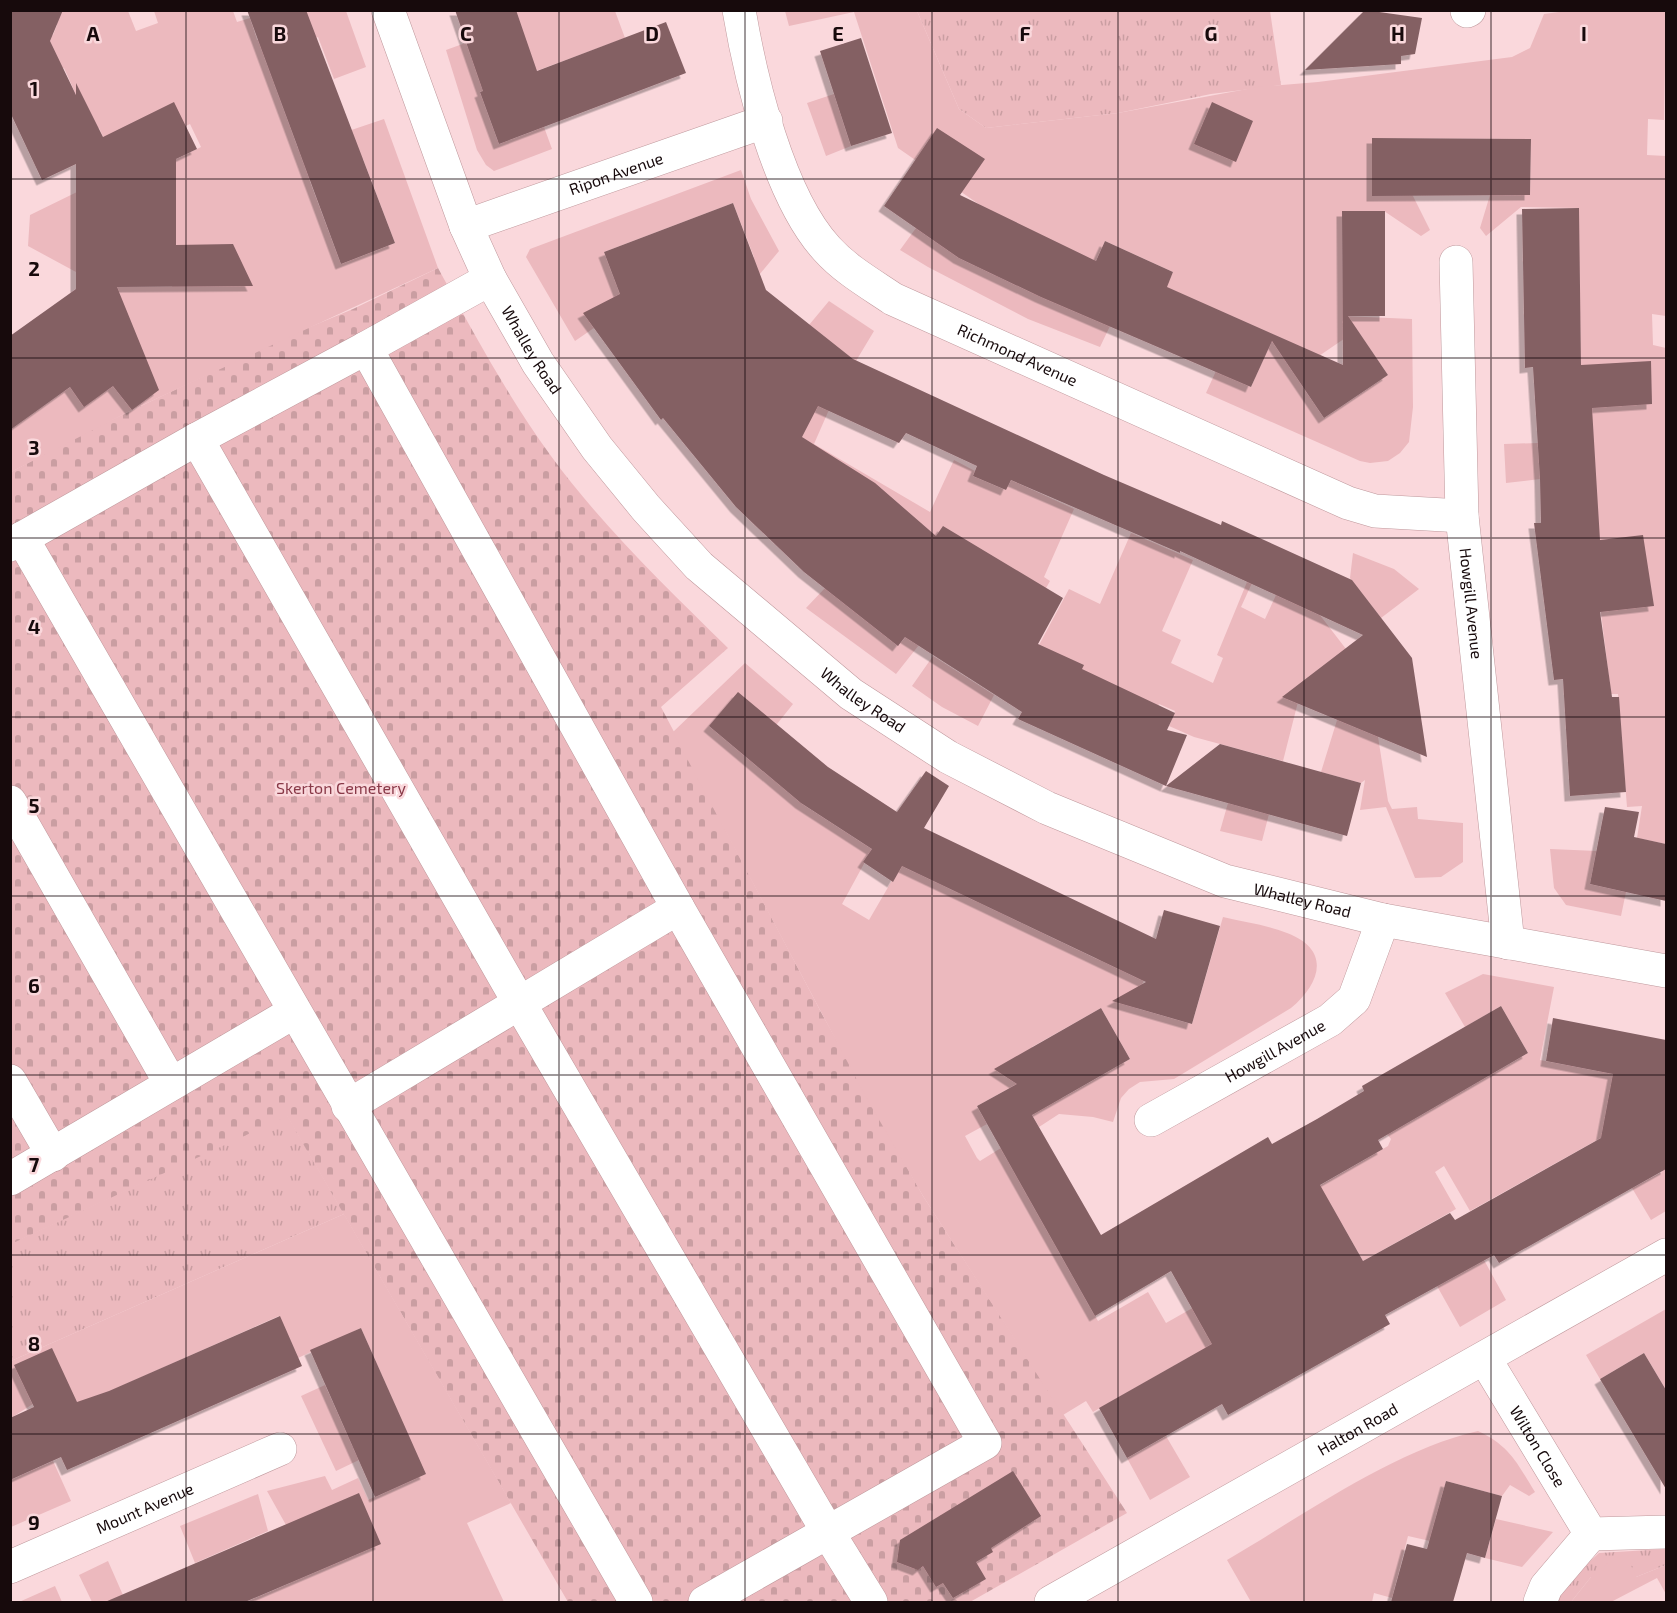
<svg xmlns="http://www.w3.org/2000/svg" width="1677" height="1613" viewBox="0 0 1677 1613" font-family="'Exo 2',sans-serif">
  <defs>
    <pattern id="grass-tufts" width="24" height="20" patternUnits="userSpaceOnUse" patternTransform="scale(1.5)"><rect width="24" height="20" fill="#ecb9be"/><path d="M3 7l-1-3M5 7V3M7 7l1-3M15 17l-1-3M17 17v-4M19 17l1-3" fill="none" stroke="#ca9ea2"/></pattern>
    <pattern id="cemetery-stones" width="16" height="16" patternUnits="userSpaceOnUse" patternTransform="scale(1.5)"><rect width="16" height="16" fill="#ecb9be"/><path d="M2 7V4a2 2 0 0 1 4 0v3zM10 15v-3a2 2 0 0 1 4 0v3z" fill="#ca9ea2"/></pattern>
    <filter id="shadow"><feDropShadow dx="-5.5" dy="5.5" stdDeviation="0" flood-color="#0004"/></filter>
  </defs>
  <rect width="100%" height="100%" fill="#fad8dc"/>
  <path fill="url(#grass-tufts)" d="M917,11H1270L1281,85L1211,94L1118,113L986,128L959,109Z
    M287,1115L344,1214L11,1361L10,1244Z
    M1666,1549V1565L1636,1577H1591L1571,1602H1555L1573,1577L1599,1553Z"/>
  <path fill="url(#cemetery-stones)" d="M438,268C473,332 508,397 551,456C603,527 666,587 728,648L661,707L822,1014L923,1196L1127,1513L970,1602H568L287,1116L11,1244V472L82,434L286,337L353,309Z"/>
  <path fill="#ecb9be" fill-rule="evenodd" d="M1574,10L1666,11L1664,120L1648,119L1647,155L1666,156V316L1652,314L1653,345L1666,348V844L1637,838L1642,806L1627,807L1618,694H1611L1594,556L1581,366L1578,208L1521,207L1486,236L1480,228L1490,195H1530L1531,139L1372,138V193L1412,194L1430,230L1421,236L1384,211L1342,212L1343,316L1412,319L1413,407L1409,442L1400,453L1388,461L1370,463L1360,461L1206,393L1216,371L1251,387L1274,335L1165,290L1173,272L1105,241L1074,310L1110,326L1100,347L1028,319L928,267L900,250L916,228L980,205L898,148L854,12L789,26L785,11H917L959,109L986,128L1118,113L1258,87L1318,82L1512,57L1530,48L1544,14ZM1357,330L1388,375L1324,418L1294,373Z
    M45,11H128L136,31L158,23L154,11H233L237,22L250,18L257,40L310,23L306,11H346L366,67L334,79L318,37L265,57L298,148L384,119L438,268L132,410L11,472V429L70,387L84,406L110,388C91,362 73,320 76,287H172V241L162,166L201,147L190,124L114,159L99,128L82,136V108L64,68L55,72L41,42L53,35L57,25L52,15ZM363,159L395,243L341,264L309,179Z
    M516,11H615L625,38L480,92L499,144L544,127L552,149L494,171L486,165L477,150L446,50L520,23Z
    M834,94L851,146L826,156L807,103Z
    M741,170L751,199L779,251L754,281L809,325L829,301L874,331L835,396L814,444L930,512L954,460L975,471L973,476L1006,490L1011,480L1074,509L1044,577L1050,581L1027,622L953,602L896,674L806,608L863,548L617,312L575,341L526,257L530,249ZM733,203L754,257L624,304L604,252ZM838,598L933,601L899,645Z
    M77,192L76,272L28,246L30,215Z
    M1538,443L1540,479L1506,483L1504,444Z
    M1131,533L1193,560L1162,631L1181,640L1171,663L1213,683L1223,658L1217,655L1247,582L1252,583L1241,607L1265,619L1276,595L1306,597L1376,688L1372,698L1388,801L1392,809L1417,807L1418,819L1463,823V862L1441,877L1415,878L1386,807L1360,810L1365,780L1361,783L1321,772L1342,704L1301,690L1283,761L1194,737L1169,726L1175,711L1159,704L1152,718L1121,704L1039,645L1069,589L1100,604Z
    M1353,553L1394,569L1419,589L1381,618L1350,578Z
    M933,656L994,695L978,726L942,707L912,686Z
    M745,663L793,704L777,724L709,726L804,805L872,849L842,904L869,920L901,865L1097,959L1147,968L1136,1008L1192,1024L1223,917C1244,922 1267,925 1287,933C1332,950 1320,984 1291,1008L1174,1079L1140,1082L1129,1089L1121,1098L1113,1122L1093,1117L1059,1114L1039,1127L1015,1085L977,1106L987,1124L965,1136L977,1158L980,1161L1001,1148L1098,1321L1148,1292L1166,1323L1219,1293L1314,1189L1388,1146L1391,1139L1387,1134L1528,1053L1501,1006L1465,1027L1445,993L1483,974L1554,987L1540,1060L1646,1080L1634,1112L1666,1165V1211L1651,1220L1632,1188L1662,1172L1633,1120L1470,1211L1444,1166L1435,1172L1456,1209L1363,1261L1342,1224L1244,1341L1186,1359L1093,1412L1086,1401L1063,1415L923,1196L866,1097L673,732ZM1101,1008L1130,1059L1062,1098L1032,1047Z
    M1228,803L1269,814L1262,841L1220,831Z
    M1550,849L1597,851L1590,884L1626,892L1621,916L1566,905L1554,888Z
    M344,1214L511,1503L467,1523L504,1602H246L290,1583L286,1525L267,1491L325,1476L332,1490L358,1478L368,1500L425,1474L361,1328L298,1358L279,1316L45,1420L36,1402L11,1418V1361Z
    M1484,1260L1506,1300L1460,1327L1437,1286Z
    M1666,1309V1390L1644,1353L1600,1379L1586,1355Z
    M325,1385L359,1460L336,1471L301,1396Z
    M1478,1431C1510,1446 1517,1463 1535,1492L1529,1496L1510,1485L1502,1496L1446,1481L1430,1541L1408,1536L1392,1598L1374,1593L1372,1602H1251L1227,1560C1302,1516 1394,1450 1478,1431Z
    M1166,1436L1190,1477L1150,1500L1127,1458Z
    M53,1461L71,1501L11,1527L10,1480Z
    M258,1494L268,1531L195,1563L180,1526Z
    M1496,1519L1553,1532L1522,1567L1485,1558Z
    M108,1561L126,1602H92L79,1575Z
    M1608,1563H1630L1636,1577L1666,1565V1594L1657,1578L1611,1602H1571L1591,1577Z
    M55,1586L62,1602H19Z"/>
  <path fill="#846064" filter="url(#shadow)" d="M10,10H63L50,41L76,95V83L103,137L174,102L197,149L176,159V245L233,244L253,286L117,287L159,390L132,410L113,386L84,407L70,387L10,430V336L76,289V164L42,180L10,112Z
    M247,10H306L395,243L341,264Z
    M455,10H516L537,71L666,22L686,73L499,144L480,92L483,91Z
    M1365,10L1422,18L1415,54L1401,56V64L1305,70Z
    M861,38L892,133L851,146L820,51Z
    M1212,102L1253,121L1236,162L1194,144Z
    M937,128L985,159L960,195L1096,261L1105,241L1140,257L1173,272L1167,287L1343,365L1342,211H1385V316H1348L1388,375L1324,418L1272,341L1251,387L1041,297L959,258L884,206Z
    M1372,138L1531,139L1530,195L1372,196Z
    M733,203L766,290L853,359L1104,475L1221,525L1222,521L1352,580L1412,658L1427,757L1282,697L1363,635L1180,551V553L1011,480L1006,490L973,476L977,466L906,433L899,443L818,406L802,437L875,483L936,536L943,526L1063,598L1038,644L1084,665L1082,669L1175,713L1167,730L1187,735L1166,786L1018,719L1022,712L905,637L898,646L804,572L736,507L663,418L661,420L583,313L620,294L604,252Z
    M1579,208L1581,365L1651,361L1652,404L1592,408L1600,540L1643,535L1654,606L1600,612L1612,697H1619L1626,792L1570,796L1563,679L1554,680L1534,523H1541L1540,479L1533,367L1525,368L1522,209Z
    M738,692L828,767L897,812L926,771L949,786L924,828L1156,939L1164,910L1220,926L1192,1024L1112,1001L1146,982L902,866L893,882L863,862L872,849L801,803L709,726Z
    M1220,744L1361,783L1347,836L1166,786Z
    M1605,807L1639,812L1634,837L1666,844V901L1590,884Z
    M1501,1006L1528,1053L1378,1140L1383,1149L1320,1185L1363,1261L1450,1213L1455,1220L1601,1138L1613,1074L1546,1061L1553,1018L1666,1040V1169L1499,1263L1494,1255L1385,1315L1390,1324L1228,1415L1222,1404L1127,1458L1099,1408L1212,1344L1171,1271L1095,1316L977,1106L1017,1084L994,1069L1101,1008L1130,1059L1032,1115L1101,1235L1268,1137L1272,1144L1317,1119L1364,1091L1362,1086Z
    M280,1316L302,1366L67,1470L61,1457L10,1480V1418L34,1407L14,1365L52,1348L77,1402L109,1391Z
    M361,1328L426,1474L375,1497L310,1350Z
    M1644,1353L1666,1390V1489L1600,1379Z
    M1013,1471L1041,1516L991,1548L993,1552L976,1562L986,1579L953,1598L943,1583L936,1587L923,1566L918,1570L897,1562L900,1540Z
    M1446,1481L1502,1496L1485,1558L1467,1553L1453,1602H1391L1407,1544L1427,1549Z
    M359,1493L381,1544L245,1602H105Z"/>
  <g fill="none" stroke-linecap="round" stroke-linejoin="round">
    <g stroke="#bf989c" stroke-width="34">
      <g id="minor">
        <path id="s1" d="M388,10L466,226L490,279L538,363L597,448L646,508L699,566L851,694L948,757L1047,808L1225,881L1383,920L1666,971"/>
        <path id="s2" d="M739,10C751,81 779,197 827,249C846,270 871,284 893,299L1348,503L1375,511L1462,516"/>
        <path d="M1467,11L1469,10"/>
        <path id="s3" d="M466,226L766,121"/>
        <path id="s4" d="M1456,262L1462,516L1508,943"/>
        <path d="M366,348L490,279"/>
        <path d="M197,439L520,1004L829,1534L871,1602"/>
        <path d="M22,538L636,1602"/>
        <path d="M10,545L197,439L366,348L678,908L985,1443L705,1602"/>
        <path d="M10,802L171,1084"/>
        <path d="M10,1081L53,1155"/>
        <path d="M348,1106L678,908"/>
        <path id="s5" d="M1151,1120L1330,1020L1354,999L1383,920"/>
        <path d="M10,1179L294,1012"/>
        <path id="s6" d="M1485,1359L1591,1534L1666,1532"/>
        <path id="s7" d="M10,1567L280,1449"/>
        <path id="s8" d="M1051,1602L1666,1255"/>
        <path d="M1540,1602L1546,1587L1591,1534"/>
      </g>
    </g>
    <use href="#minor" stroke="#fff" stroke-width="33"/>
  </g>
  <path fill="none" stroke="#170a0c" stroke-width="1.5" stroke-opacity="0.55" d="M186,10V1602M373,10V1602M559,10V1602M745,10V1602M932,10V1602M1118,10V1602M1304,10V1602M1491,10V1602M10,179H1666M10,358H1666M10,538H1666M10,717H1666M10,896H1666M10,1075H1666M10,1255H1666M10,1434H1666"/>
  <g text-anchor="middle" stroke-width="5" stroke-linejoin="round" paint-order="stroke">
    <g font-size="16" fill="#170a0c" stroke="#fad8dc">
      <text dy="6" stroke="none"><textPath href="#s3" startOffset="159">Ripon Avenue</textPath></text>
      <text dy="6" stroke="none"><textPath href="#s1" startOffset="370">Whalley Road</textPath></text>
      <text dy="6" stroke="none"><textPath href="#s2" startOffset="477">Richmond Avenue</textPath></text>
      <text dy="6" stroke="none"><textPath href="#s4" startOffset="342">Howgill Avenue</textPath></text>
      <text dy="6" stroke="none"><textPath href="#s1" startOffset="856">Whalley Road</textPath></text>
      <text dy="6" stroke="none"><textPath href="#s1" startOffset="1342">Whalley Road</textPath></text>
      <text dy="6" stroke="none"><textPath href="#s5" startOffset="142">Howgill Avenue</textPath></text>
      <text dy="6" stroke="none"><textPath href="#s8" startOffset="352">Halton Road</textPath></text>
      <text dy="6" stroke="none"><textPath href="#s6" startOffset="102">Wilton Close</textPath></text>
      <text dy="6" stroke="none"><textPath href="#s7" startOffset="147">Mount Avenue</textPath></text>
    </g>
    <g font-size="16" fill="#893948" stroke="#fad8dc">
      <text x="341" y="794">Skerton Cemetery</text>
    </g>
  </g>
  <g font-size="20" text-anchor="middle" font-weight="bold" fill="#170a0c" stroke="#fad8dc" stroke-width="5" stroke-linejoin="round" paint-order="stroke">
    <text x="93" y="41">A</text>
    <text x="280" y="41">B</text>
    <text x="466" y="41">C</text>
    <text x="652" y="41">D</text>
    <text x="838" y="41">E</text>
    <text x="1025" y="41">F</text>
    <text x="1211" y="41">G</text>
    <text x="1398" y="41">H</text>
    <text x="1584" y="41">I</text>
    <text x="34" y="96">1</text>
    <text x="34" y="276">2</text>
    <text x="34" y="455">3</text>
    <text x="34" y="634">4</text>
    <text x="34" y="813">5</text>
    <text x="34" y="993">6</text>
    <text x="34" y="1172">7</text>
    <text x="34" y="1351">8</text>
    <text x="34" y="1530">9</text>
  </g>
  <rect width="1677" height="1613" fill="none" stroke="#170a0c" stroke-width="24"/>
</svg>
